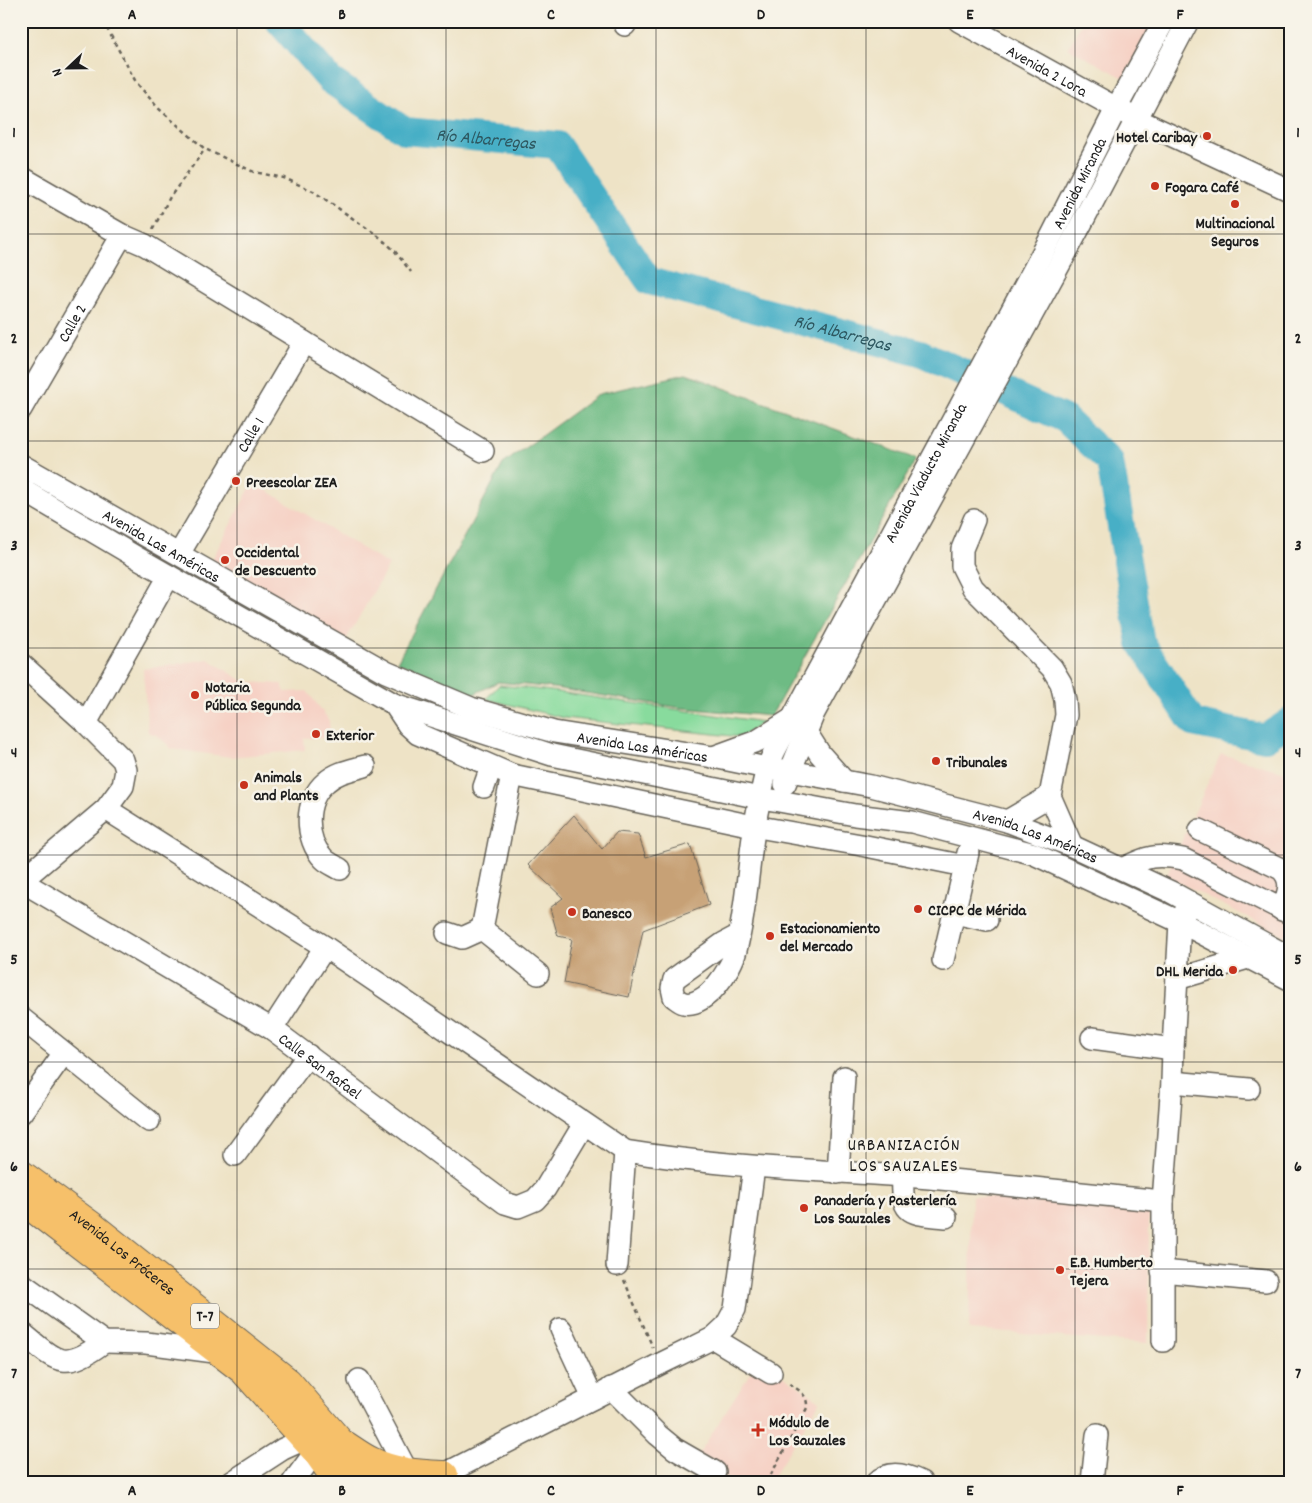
<svg xmlns="http://www.w3.org/2000/svg" width="1312" height="1503" viewBox="0 0 1312 1503" font-family="Dekko,sans-serif">
  <rect width="100%" height="100%" fill="#f7f3e8"/>
  <filter id="ink" filterUnits="userSpaceOnUse"><feTurbulence type="fractalNoise" baseFrequency=".02" numOctaves="2"/><feDisplacementMap in="SourceGraphic" scale="10" xChannelSelector="R" yChannelSelector="G"/><feConvolveMatrix kernelMatrix="1 2 1 2 8 2 1 2 1" color-interpolation-filters="sRGB"/></filter>
  <filter id="wash" filterUnits="userSpaceOnUse"><feTurbulence type="fractalNoise" baseFrequency=".0096" numOctaves="4" result="noise"/><feDisplacementMap in="SourceGraphic" scale="20" xChannelSelector="R" yChannelSelector="G"/><feGaussianBlur stdDeviation="1.12" result="paint"/><feColorMatrix in="noise" values="0 0 0 0 0 0 0 0 0 0 0 0 0 0 0 0 0 1.4 0 .05"/><feComposite in="paint" operator="in"/></filter>
  <g filter="url(#wash)">
    <rect width="100%" height="100%" fill="#eee3c6"/>
    <path fill="#f6d1c5" d="M1083,21H1155L1124,78L1068,48Z
      M253,482L389,565L343,645L209,565Z
      M208,659L245,682L282,684L285,692L307,691L329,720L330,738H304L305,750L231,757L172,749L158,736L148,732L143,669Z
      M1221,754L1289,773H1291V939L1166,876Z
      M972,1196L1149,1211L1148,1343L969,1330Z
      M759,1359L820,1401L770,1482H735L695,1460Z"/>
    <path fill="#88db9d" stroke="#527c5c" d="M499,685L551,691L763,722L741,737L564,718L486,699Z"/>
    <path fill="#6ebb84" stroke="#456c50" d="M686,374L916,459L771,716L682,708L554,688L498,682L472,695L397,662L503,464L599,394Z"/>
    <g fill="none" stroke-linecap="round" stroke-linejoin="round">
      <path stroke="#47afc6" stroke-width="28" id="s1" d="M279,21L330,80L405,131L557,145L649,281L920,353L1065,419L1110,462L1141,643L1193,723L1265,738L1291,721"/>
    </g>
    <g id="blocks">
      <path fill="#c7a176" d="M574,815L602,849L617,832L638,834L646,857L690,844L709,905L643,930L629,997L564,983L572,939L558,936L550,908L563,898L528,865Z"/>
    </g>
  </g>
  <g filter="url(#ink)">
    <use href="#blocks" fill-opacity="0" stroke="#666258" stroke-width="1"/>
    <g fill="none" stroke-linecap="round" stroke-linejoin="round">
      <g stroke="#666258" stroke-width="24">
        <g id="minor">
          <path id="s2" d="M959,21L1136,119L1291,191"/>
          <path d="M625,25L627,21"/>
          <path d="M21,177L122,235L145,245L483,451"/>
          <path id="s3" d="M21,409L122,235"/>
          <path id="s4" d="M21,465L386,672L471,708L554,732L713,757L767,768L790,771L871,786L1007,821L1072,846L1171,892L1291,958"/>
          <path d="M21,489L136,557L394,704L552,755L760,798L779,801L855,815L912,822L1034,854L1180,922L1291,980"/>
          <path d="M974,520L962,549V566L973,588L1052,668L1061,683L1065,700L1066,715L1050,796L1072,846"/>
          <path id="s5" d="M179,554L304,342"/>
          <path d="M21,664L86,723L123,760L126,770L123,786L106,809L21,881"/>
          <path d="M394,704L408,725L418,734L512,775L753,826L861,845L965,866"/>
          <path d="M86,723L169,576"/>
          <path d="M806,732L820,754L844,781"/>
          <path d="M713,757L757,741L792,719"/>
          <path d="M785,784L814,713L1067,251L1188,21"/>
          <path d="M484,787L491,767"/>
          <path d="M106,809L325,947L625,1151C717,1166 809,1170 902,1176C989,1182 1076,1193 1163,1201"/>
          <path d="M1007,821L1050,796"/>
          <path d="M1200,830L1281,869C1294,881 1288,894 1282,910"/>
          <path d="M340,869C335,866 328,863 324,859C304,839 304,800 326,782C337,772 351,770 365,766"/>
          <path d="M1122,869C1147,856 1155,854 1183,859L1291,914"/>
          <path id="s6" d="M21,881L272,1029L505,1203L518,1207L535,1200L545,1189L584,1124"/>
          <path d="M954,913L987,920"/>
          <path d="M482,929L512,775"/>
          <path d="M482,929L538,974"/>
          <path d="M447,933L462,938L482,929"/>
          <path id="s7" d="M739,935L724,943L674,979L672,988L674,997C677,999 680,1002 684,1003C706,1008 732,968 736,950C749,900 748,848 760,799C762,789 764,779 767,769C774,748 788,728 798,708L1050,239L1117,107L1164,21"/>
          <path d="M943,960L968,853"/>
          <path d="M1177,979L1248,958"/>
          <path d="M21,1018L149,1121"/>
          <path d="M272,1029L325,947"/>
          <path d="M1092,1038L1173,1049"/>
          <path d="M1172,1082L1249,1089"/>
          <path d="M21,1113L64,1053"/>
          <path d="M235,1155L308,1055"/>
          <path d="M838,1173L844,1077"/>
          <path d="M903,1176C901,1217 910,1213 946,1217"/>
          <path d="M617,1265L625,1151"/>
          <path d="M1162,1271L1266,1281"/>
          <path d="M21,1283L104,1342L146,1343L222,1353"/>
          <path d="M561,1329L593,1398"/>
          <path d="M21,1332C56,1361 63,1373 104,1342"/>
          <path d="M713,1338L771,1373"/>
          <path d="M1163,1341V1201L1172,1082L1173,1049L1180,922L1185,912"/>
          <path d="M359,1380L408,1473"/>
          <path d="M611,1388L658,1435L675,1449L715,1472"/>
          <path d="M431,1481L660,1364L713,1338L726,1326L735,1309L754,1167"/>
          <path d="M232,1482L283,1449L305,1439"/>
          <path d="M293,1482L316,1451"/>
          <path d="M877,1482C889,1470 907,1475 921,1482"/>
          <path d="M1092,1482L1097,1435"/>
        </g>
      </g>
      <g stroke="#666258" stroke-width="30">
        <g id="highway">
          <path id="s8" d="M21,1174L92,1226L288,1382L340,1442L366,1482"/>
          <path d="M21,1199L243,1370L316,1451L338,1482"/>
          <path d="M345,1445C353,1450 362,1457 371,1461C394,1473 420,1474 444,1475"/>
        </g>
      </g>
      <path stroke="#666258" stroke-width="2.5" stroke-dasharray="4 4" stroke-linecap="butt" d="M103,21L136,82L158,108L205,149L254,172L284,178L313,191L377,235L394,250L411,272
        M153,229L170,197L205,149
        M624,1280L653,1348
        M767,1482L807,1408C808,1393 797,1389 786,1382"/>
      <use href="#minor" stroke="#fff" stroke-width="21"/>
      <use href="#highway" stroke="#f6c06b" stroke-width="28"/>
    </g>
  </g>
  <path fill="none" stroke="#1c1c1c" stroke-width="1" stroke-opacity="0.55" d="M237,21V1482M446,21V1482M656,21V1482M866,21V1482M1075,21V1482M21,234H1291M21,441H1291M21,648H1291M21,855H1291M21,1062H1291M21,1269H1291"/>
  <g fill="#c8321e" stroke="#f7f3e8" stroke-width="2">
    <circle cx="1207" cy="136" r="5"/>
    <circle cx="1155" cy="186" r="5"/>
    <circle cx="1235" cy="204" r="5"/>
    <circle cx="236" cy="481" r="5"/>
    <circle cx="225" cy="560" r="5"/>
    <circle cx="195" cy="695" r="5"/>
    <circle cx="316" cy="734" r="5"/>
    <circle cx="936" cy="761" r="5"/>
    <circle cx="244" cy="785" r="5"/>
    <circle cx="918" cy="909" r="5"/>
    <circle cx="572" cy="912" r="5"/>
    <circle cx="770" cy="936" r="5"/>
    <circle cx="1233" cy="970" r="5"/>
    <circle cx="804" cy="1208" r="5"/>
    <circle cx="1060" cy="1270" r="5"/>
    <path d="M755.5 1422.5h5v5h5v5h-5v5h-5v-5h-5v-5h5z"/>
  </g>
  <g text-anchor="middle" stroke-width="5" stroke-linejoin="round" paint-order="stroke">
    <rect fill="#f7f3e8" stroke="#5e5c59" stroke-width="1" x="191" y="1303.5" width="28" height="25" rx="4"/>
    <g font-size="15" font-weight="bold" fill="#1c1c1c">
      <text x="205" y="1321">T-7</text>
    </g>
    <g font-size="16" fill="#1c1c1c" stroke="#f7f3e8">
      <text dy="6" stroke="none"><textPath href="#s2" startOffset="101">Avenida 2 Lora</textPath></text>
      <text dy="6" stroke="none"><textPath href="#s7" startOffset="1036">Avenida Miranda</textPath></text>
      <text dy="6" stroke="none"><textPath href="#s3" startOffset="100">Calle 2</textPath></text>
      <text dy="6" stroke="none"><textPath href="#s5" startOffset="139">Calle 1</textPath></text>
      <text dy="6" stroke="none"><textPath href="#s7" startOffset="708">Avenida Viaducto Miranda</textPath></text>
      <text dy="6" stroke="none"><textPath href="#s4" startOffset="162">Avenida Las Américas</textPath></text>
      <text dy="6" stroke="none"><textPath href="#s4" startOffset="688">Avenida Las Américas</textPath></text>
      <text dy="6" stroke="none"><textPath href="#s4" startOffset="1092">Avenida Las Américas</textPath></text>
      <text dy="6" stroke="none"><textPath href="#s6" startOffset="352">Calle San Rafael</textPath></text>
      <text dy="6" stroke="none"><textPath href="#s8" startOffset="128">Avenida Los Próceres</textPath></text>
    </g>
    <g font-size="16" font-weight="bold" fill="#1c1c1c" stroke="#f7f3e8" text-anchor="start">
      <text x="1197" y="142" text-anchor="end">Hotel Caribay</text>
      <text x="1165" y="192">Fogara Café</text>
      <text x="1235" y="228" text-anchor="middle">Multinacional<tspan x="1235" dy="18">Seguros</tspan></text>
      <text x="246" y="487">Preescolar ZEA</text>
      <text x="235" y="557">Occidental<tspan x="235" dy="18">de Descuento</tspan></text>
      <text x="205" y="692">Notaria<tspan x="205" dy="18">Pública Segunda</tspan></text>
      <text x="326" y="740">Exterior</text>
      <text x="946" y="767">Tribunales</text>
      <text x="254" y="782">Animals<tspan x="254" dy="18">and Plants</tspan></text>
      <text x="928" y="915">CICPC de Mérida</text>
      <text x="582" y="918">Banesco</text>
      <text x="780" y="933">Estacionamiento<tspan x="780" dy="18">del Mercado</tspan></text>
      <text x="1223" y="976" text-anchor="end">DHL Merida</text>
      <text x="814" y="1205">Panadería y Pasterlería<tspan x="814" dy="18">Los Sauzales</tspan></text>
      <text x="1070" y="1267">E.B. Humberto<tspan x="1070" dy="18">Tejera</tspan></text>
      <text x="769" y="1427">Módulo de<tspan x="769" dy="18">Los Sauzales</tspan></text>
    </g>
    <g font-size="18" font-style="italic" fill="#2d5760" stroke="#f7f3e8">
      <text dy="6" stroke="none"><textPath href="#s1" startOffset="250">Río Albarregas</textPath></text>
      <text dy="6" stroke="none"><textPath href="#s1" startOffset="686">Río Albarregas</textPath></text>
    </g>
    <g font-size="18" letter-spacing="1" fill="#1c1c1c" stroke="#f7f3e8">
      <text x="904" y="1150">URBANIZACIÓN<tspan x="904" dy="21">LOS SAUZALES</tspan></text>
    </g>
  </g>
  <rect width="1312" height="1503" fill="none" stroke="#f7f3e8" stroke-width="55"/>
  <g transform="translate(68 68) rotate(248)" stroke="#f7f3e8" stroke-width="4" paint-order="stroke">
  <path d="M0-4L9 19L0 12L-9 19Z" fill="#1c1c1c"/>
  <text y="-8" font-size="14" font-weight="bold" text-anchor="middle" fill="#1c1c1c">N</text>
  </g>
  <rect x="28" y="28" width="1256" height="1448" fill="none" stroke="#1c1c1c" stroke-width="2"/>
  <g font-size="16" text-anchor="middle" font-weight="bold" fill="#1c1c1c">
    <text x="132" y="19">A</text>
    <text x="342" y="19">B</text>
    <text x="551" y="19">C</text>
    <text x="761" y="19">D</text>
    <text x="970" y="19">E</text>
    <text x="1180" y="19">F</text>
    <text x="14" y="137">1</text>
    <text x="1298" y="137">1</text>
    <text x="14" y="343">2</text>
    <text x="1298" y="343">2</text>
    <text x="14" y="550">3</text>
    <text x="1298" y="550">3</text>
    <text x="14" y="757">4</text>
    <text x="1298" y="757">4</text>
    <text x="14" y="964">5</text>
    <text x="1298" y="964">5</text>
    <text x="14" y="1171">6</text>
    <text x="1298" y="1171">6</text>
    <text x="14" y="1378">7</text>
    <text x="1298" y="1378">7</text>
    <text x="132" y="1495">A</text>
    <text x="342" y="1495">B</text>
    <text x="551" y="1495">C</text>
    <text x="761" y="1495">D</text>
    <text x="970" y="1495">E</text>
    <text x="1180" y="1495">F</text>
  </g>
</svg>
